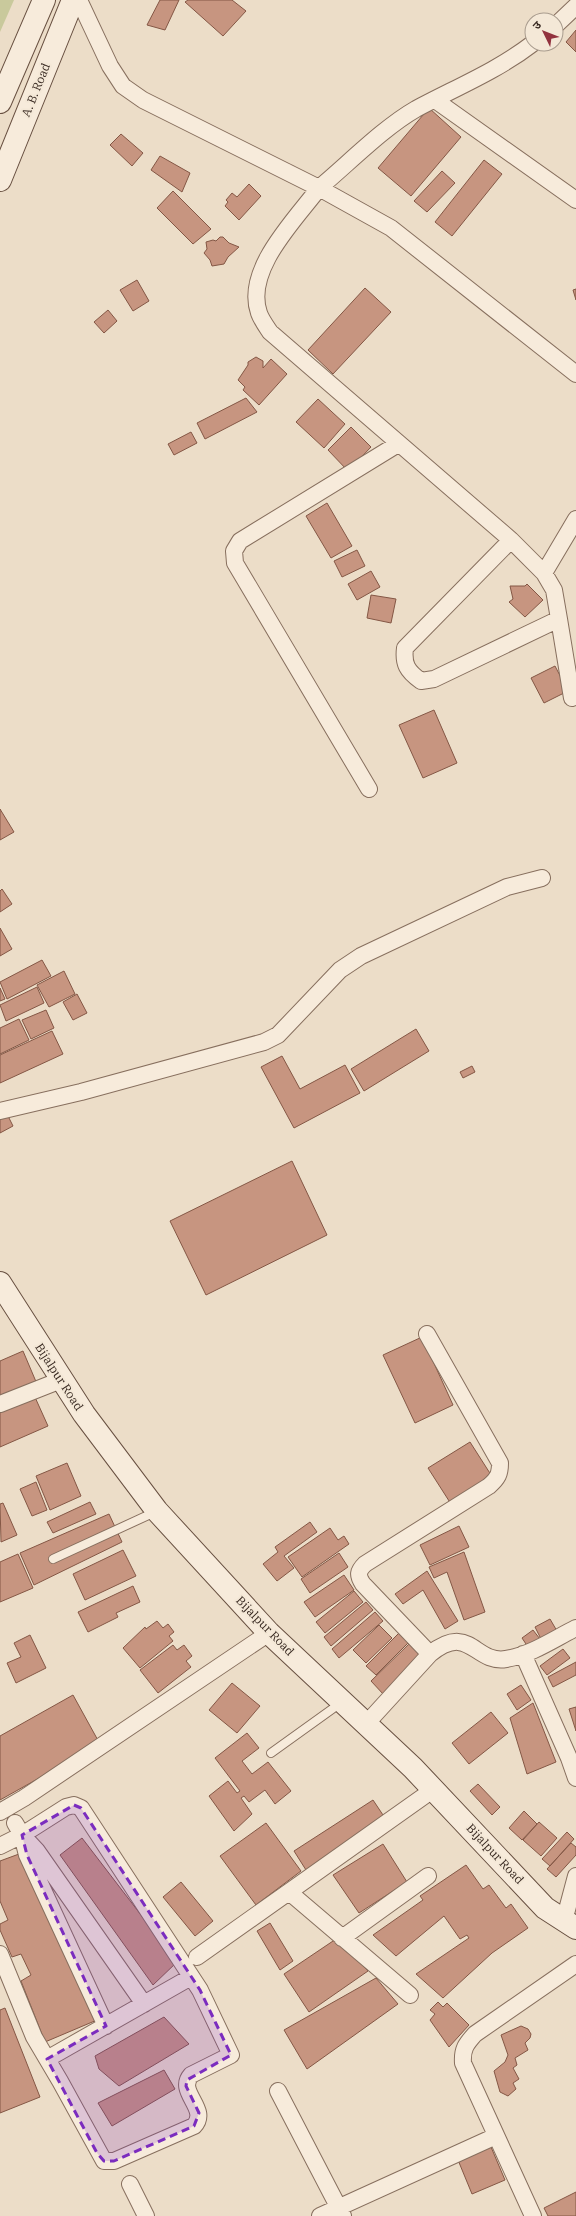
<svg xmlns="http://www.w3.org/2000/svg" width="576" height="2216" viewBox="0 0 576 2216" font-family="'IBM Plex Serif','Noto Sans Devanagari',serif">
  <rect width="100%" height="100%" fill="#ecddc8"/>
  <path fill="#c9c99c" d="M0,0H14L0,32Z"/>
  <path fill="#c79580" stroke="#845745" d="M160,0H179L165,30L147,25Z
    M188,0H232L246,11L223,36L185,2Z
    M576,30V52L566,42Z
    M429,108L461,137L411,196L378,168Z
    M121,134L143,153L132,166L110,145Z
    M160,156L190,173L182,192L151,170Z
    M484,160L502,174L452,236L435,222Z
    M442,171L455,183L427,212L414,201Z
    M249,184L261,196L239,220L225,206L228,202L226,200L232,193L237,197Z
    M173,191L211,229L193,244L157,208Z
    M220,237H223L229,243L239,247L228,257L224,264L212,266L210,260L204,253L207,249L206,242L213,240L216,241Z
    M137,280L149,301L133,311L120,290Z
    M365,288L391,312L333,374L308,350Z
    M576,289V300L573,290Z
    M108,310L117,321L104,333L94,322Z
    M256,357L263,361V368L271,359L287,374L259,405L243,390L245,387L238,380L248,365V362Z
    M246,398L257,412L205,439L197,423Z
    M318,399L345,424L324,448L296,422Z
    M351,427L371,447L348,471L328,450Z
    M191,432L197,443L174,455L168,444Z
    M327,503L352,546L331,558L306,516Z
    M357,550L365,566L342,577L334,561Z
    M371,571L380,587L357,600L348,584Z
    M527,584L543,600L525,617L509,602L513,599L510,586H525Z
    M371,595L396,599L391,623L367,618Z
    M555,666L568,691L544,703L531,678Z
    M434,710L457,763L423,778L399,725Z
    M0,809L14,832L0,840Z
    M2,889L12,904L0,912V891Z
    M0,928L12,949L0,956Z
    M42,960L51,976L7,999L0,982Z
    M64,971L75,994L49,1007L37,985Z
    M37,987L44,1003L6,1021L0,1005Z
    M0,988L5,999L0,1001Z
    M77,994L87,1013L73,1020L63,1002Z
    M46,1010L54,1028L31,1039L22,1020Z
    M19,1019L29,1040L0,1054V1028Z
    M416,1029L429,1051L364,1091L351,1069Z
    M52,1031L63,1054L0,1083V1055Z
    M282,1056L300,1089L345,1065L360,1093L294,1128L261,1067Z
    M472,1066L475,1072L463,1078L460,1072Z
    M7,1114L13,1126L0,1133V1117Z
    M292,1161L327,1235L206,1295L170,1221Z
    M422,1337L453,1405L415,1423L383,1355Z
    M23,1351L37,1384L0,1401V1361Z
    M34,1395L48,1426L0,1447V1409Z
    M470,1442L493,1478L451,1504L428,1468Z
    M67,1463L81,1496L50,1510L36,1476Z
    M36,1482L47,1510L32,1516L20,1489Z
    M90,1502L96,1514L53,1533L47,1522Z
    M3,1503L17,1535L1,1542L0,1504Z
    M109,1514L122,1542L34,1585L20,1553Z
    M310,1522L317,1532L284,1556L294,1568L277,1581L263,1564L278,1552L275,1547Z
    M459,1526L469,1547L430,1565L420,1545Z
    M330,1528L338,1540L344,1536L349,1544L302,1577L288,1557Z
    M123,1550L136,1576L85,1600L73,1574Z
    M464,1552L485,1612L464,1620L447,1572L434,1578L429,1567Z
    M339,1553L348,1567L310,1593L301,1579Z
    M18,1554L33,1588L0,1602V1562Z
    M427,1571L458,1621L445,1629L423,1590L403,1604L395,1594Z
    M344,1575L354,1590L315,1617L304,1602Z
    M133,1586L140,1602L116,1613L118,1617L88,1632L78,1612Z
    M354,1591L363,1602L325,1633L316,1622Z
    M366,1602L373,1610L331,1646L324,1637Z
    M375,1612L383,1621L339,1658L332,1649Z
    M550,1619L557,1631L541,1639L535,1627Z
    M157,1621L163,1628L168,1624L174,1632L169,1636L173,1641L140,1668L123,1648L145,1627L146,1629Z
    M379,1625L392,1638L366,1663L353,1650Z
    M403,1629L412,1639L376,1675L366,1666Z
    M533,1630L540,1639L528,1647L522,1638Z
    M30,1635L46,1668L16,1683L7,1663L21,1657L14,1643Z
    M411,1642L425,1655L384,1695L371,1681Z
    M173,1645L177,1650L184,1645L192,1656L186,1661L191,1667L158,1693L140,1670Z
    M563,1649L570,1658L547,1675L540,1666Z
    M576,1662V1675L553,1687L548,1677Z
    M232,1683L260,1706L237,1733L209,1710Z
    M521,1685L531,1700L517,1710L507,1694Z
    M73,1695L100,1744L0,1800V1736Z
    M533,1703L556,1762L527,1774L510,1718Z
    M576,1707V1731L569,1709Z
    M491,1712L508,1733L469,1764L452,1743Z
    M247,1733L259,1748L242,1761L252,1774L268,1762L291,1791L275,1804L265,1790L249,1802L244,1796L241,1798L252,1814L234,1831L209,1796L228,1781L237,1793L240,1791L215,1758Z
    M478,1784L500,1807L492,1815L470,1791Z
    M373,1800L385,1818L306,1870L294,1851Z
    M524,1811L537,1824L522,1840L509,1828Z
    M539,1822L557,1838L541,1856L523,1840Z
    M266,1823L301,1871L256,1905L220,1856Z
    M567,1832L574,1839L550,1866L542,1859Z
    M82,1838L177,1962L153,1985L60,1855Z
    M571,1843L576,1847V1855L556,1877L547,1869Z
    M383,1844L407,1882L359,1913L333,1875Z
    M19,1854L97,2020L45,2042L21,1981L31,1975L21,1954L12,1957L0,1930V1924L8,1920L0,1901V1861Z
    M466,1865L483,1889L489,1885L506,1908L511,1904L528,1928L492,1953L443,1998L416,1974L469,1938L467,1935L460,1939L444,1916L396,1956L373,1935L423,1900L420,1896Z
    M181,1882L213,1921L195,1936L163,1897Z
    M270,1923L293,1961L280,1970L257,1931Z
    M336,1939L368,1971L309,2012L284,1974Z
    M376,1978L398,2004L307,2069L284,2030Z
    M438,2002L443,2007L447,2003L469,2025L449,2047L430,2020L435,2014L430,2010Z
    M5,2008L40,2097L0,2113V2010Z
    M164,2017L189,2044L119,2086L99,2069L95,2056Z
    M521,2026L528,2029L531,2034L530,2038L525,2043L528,2050L515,2058L517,2065L513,2068L519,2079L513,2083L516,2089L508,2096L500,2092L494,2071L505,2062L508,2055L501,2035Z
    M164,2070L175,2089L112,2126L98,2103Z
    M491,2147L505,2180L472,2194L458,2160Z
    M576,2192V2216H548L544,2208Z"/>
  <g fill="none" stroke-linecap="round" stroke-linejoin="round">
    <g stroke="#876f5e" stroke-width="10">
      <path id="service" d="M53,1559L155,1512
        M271,1753L342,1702"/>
    </g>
    <g stroke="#876f5e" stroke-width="18">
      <path id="minor" d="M79,0L110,66L123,86L143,100L319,188C349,163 383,128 416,109C455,88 497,71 532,44
        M556,25L576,6
        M435,100L576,200
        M511,540L270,332C266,326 261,319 259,313C244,270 295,220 319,188L391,228L576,374
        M544,573L576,519
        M559,619L554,590L544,573L511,540L405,648C403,664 407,671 421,681L434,679L559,619L572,698
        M369,789L235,563L234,551L240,541L398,444
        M0,1111L81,1092L264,1042L278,1035L340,970L361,956L507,887L542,878
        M427,1334L500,1463C500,1474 498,1478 489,1486L365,1564C358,1571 357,1575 363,1584L430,1654
        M0,1404L61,1380
        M523,1654L569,1758L576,1778
        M366,1724L430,1654C470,1622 474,1664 506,1659C531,1655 554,1639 576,1628
        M0,1812L24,1798L269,1633
        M22,1835L37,1851L144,2004
        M23,1839L27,1855L106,2026
        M0,1846L22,1835
        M289,1892L410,1995
        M564,1921L576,1876
        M342,1938L428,1876
        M0,1954L34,2037L60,2081L104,2161H114L194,2126C210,2109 176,2092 191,2075L231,2055L200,1990L81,1808L74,1805L66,1807L22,1835L15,1823
        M197,1957L434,1789
        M47,2059L191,1977
        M278,2091L343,2216
        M130,2184L146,2216
        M320,2216L496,2136
        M533,2216L463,2063C462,2049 466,2044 475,2034L576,1964"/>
    </g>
    <g stroke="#685041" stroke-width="24">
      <path id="secondary" d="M0,102L44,0
        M0,180L73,0
        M0,1283L84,1414L157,1511L269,1633L413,1768L545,1908L576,1928"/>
    </g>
    <use href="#service" stroke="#f7ebdb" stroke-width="8"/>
    <use href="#minor" stroke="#f7ebdb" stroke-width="16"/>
    <use href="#secondary" stroke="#f7ebdb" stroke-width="22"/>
  </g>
  <path fill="#7b2cbf" fill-opacity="0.2" stroke="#7b2cbf" stroke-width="3" stroke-dasharray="8 5" stroke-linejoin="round" d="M74,1805L81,1808L200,1990L231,2055L187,2080L186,2086L199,2113L194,2126L114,2161H104L97,2153L47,2059L106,2026L27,1855L22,1835Z"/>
  <g text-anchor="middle" stroke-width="4" stroke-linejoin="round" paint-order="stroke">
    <g font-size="12" fill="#382921" stroke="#f4e8d7">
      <text transform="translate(36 90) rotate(-68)" y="4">A. B. Road</text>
      <text transform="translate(59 1377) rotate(57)" y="4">Bijalpur Road</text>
      <text transform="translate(265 1626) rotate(46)" y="4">Bijalpur Road</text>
      <text transform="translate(495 1854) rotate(47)" y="4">Bijalpur Road</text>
    </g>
  </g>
  <g transform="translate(544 32) rotate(313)"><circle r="19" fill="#f4e8d7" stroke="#a99c8e"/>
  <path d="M0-3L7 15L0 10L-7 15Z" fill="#92323e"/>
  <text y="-6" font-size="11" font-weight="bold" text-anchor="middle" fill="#382921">उ</text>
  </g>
</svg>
